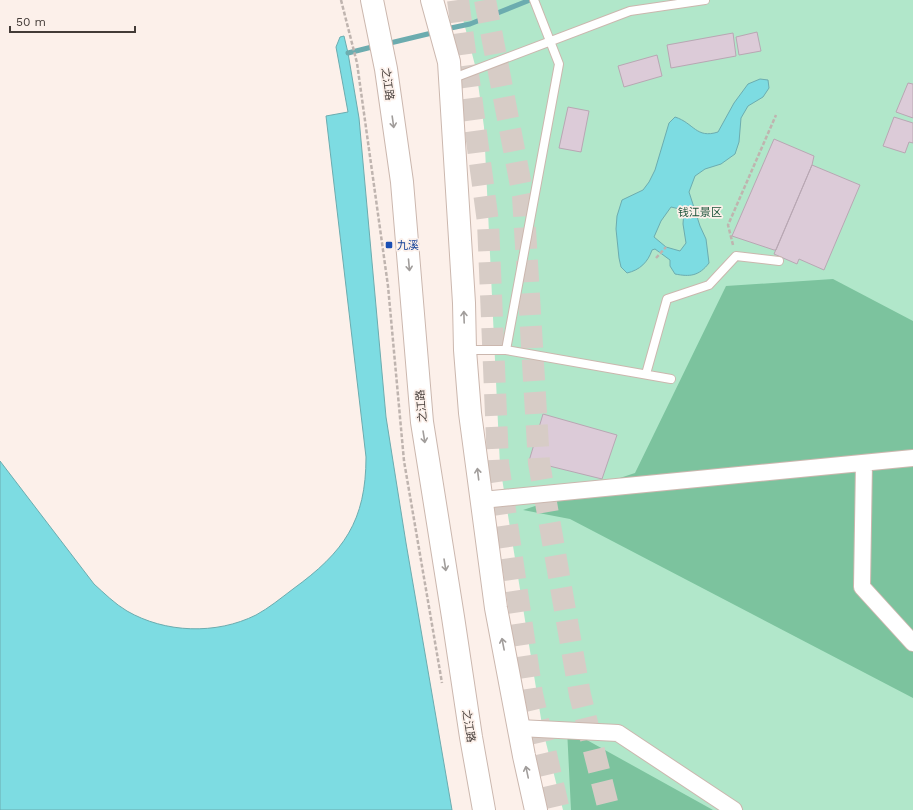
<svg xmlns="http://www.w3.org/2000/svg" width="913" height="810" viewBox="0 0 913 810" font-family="'Work Sans','Noto Sans SC',sans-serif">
  <rect width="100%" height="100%" fill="#fcf0ea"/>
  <path fill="#b1e7ca" d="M458,0H913V810H563L543,731L500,466L484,127L476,69Z"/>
  <path fill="#7cc39e" d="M833,279L913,321V698L570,519L523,510L635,473L726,286Z
    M567,729L713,810H571Z"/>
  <path fill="#7ddce2" stroke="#6cacaf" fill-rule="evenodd" d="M344,36L348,53L359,118L386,417L406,543L452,810H0V461L94,584C104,593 115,604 127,611C165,633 216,635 256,615C269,608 281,598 293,589C344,552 366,521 366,457L326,116L348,112L336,47L340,37Z
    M760,79L768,80L769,88L763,97L748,106L741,118L739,142L735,154L721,164L705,169L695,176L689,192L700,226L706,239L709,263C699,276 690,277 675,274L670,266V260L655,249L652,250C648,262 640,270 627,273L621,267L619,258L616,229L617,216L622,200L643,190L649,182L655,170L669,123L675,117C694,123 696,139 718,132L734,103L748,84ZM671,207L684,210L683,224L686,243L680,251L666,247L654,237L661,221Z"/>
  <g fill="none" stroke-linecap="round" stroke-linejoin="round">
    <path stroke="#6cacaf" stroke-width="5" d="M446,29L470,24L530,0
      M386,44L436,32
      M348,53L376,46"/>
  </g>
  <path fill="#dccbd8" stroke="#b8a7b3" d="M757,32L761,51L739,55L736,37Z
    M733,33L736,56L671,68L667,45Z
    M657,55L662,76L624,87L618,66Z
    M908,83L913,84V118L896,112Z
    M568,107L589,111L581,152L559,148Z
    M894,117L913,123V143L909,142L905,153L883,146Z
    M774,139L814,156L812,165L776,250H774L732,236Z
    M812,165L860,185L824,270L799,259L797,264L774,254Z
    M543,414L617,435L602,479L529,461Z"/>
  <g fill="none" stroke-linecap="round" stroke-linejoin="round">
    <path stroke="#d7ccc6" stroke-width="22" stroke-dasharray="22 11" stroke-linecap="butt" d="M458,0L488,222L498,463L532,694L559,810
      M485,0L523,196L539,463L580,695L609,810"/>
    <g stroke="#cbb7ae" stroke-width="10">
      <path id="service" d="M451,79L630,11L705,0
        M466,350H506L559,64L534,0
        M506,350L671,379
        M646,374L667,299L709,285L736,256L779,261"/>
    </g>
    <g stroke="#cbb7ae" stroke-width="18">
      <path id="minor" d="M864,463L862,587L913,643
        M482,500L913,458
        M519,728L618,733L734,810"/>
    </g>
    <g stroke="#cbb7ae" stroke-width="24">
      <path id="primary" d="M372,0L386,69L402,182L422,422L453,617L471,737L484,810
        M432,0L449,62L464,303L465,350L470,413L496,608L524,756L536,810"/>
    </g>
    <path stroke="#bfb4af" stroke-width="2.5" stroke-dasharray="4 2" stroke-linecap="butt" d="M341,0L357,63L388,286L404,461L442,683
      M733,245L728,225L776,115
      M656,258L666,247"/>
    <use href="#service" stroke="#fff" stroke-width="8"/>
    <use href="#minor" stroke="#fff" stroke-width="16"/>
    <use href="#primary" stroke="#fff" stroke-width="22"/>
  </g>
  <defs><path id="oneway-shaft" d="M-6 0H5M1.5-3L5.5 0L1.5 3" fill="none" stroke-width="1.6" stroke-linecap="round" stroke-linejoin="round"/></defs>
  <g stroke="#a19d9b">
    <use href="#oneway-shaft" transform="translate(393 122) rotate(82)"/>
    <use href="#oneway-shaft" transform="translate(409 265) rotate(85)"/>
    <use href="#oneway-shaft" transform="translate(464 317) rotate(-92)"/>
    <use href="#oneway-shaft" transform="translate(424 437) rotate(81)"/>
    <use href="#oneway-shaft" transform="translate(478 474) rotate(-97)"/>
    <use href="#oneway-shaft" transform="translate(445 565) rotate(81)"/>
    <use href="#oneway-shaft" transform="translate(503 644) rotate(-101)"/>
    <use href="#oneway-shaft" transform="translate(527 772) rotate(-102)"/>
  </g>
  <rect fill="#1a4fb4" stroke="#fcf0ea" stroke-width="1.5" x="385" y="241" width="8" height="8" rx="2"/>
  <g text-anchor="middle" stroke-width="3.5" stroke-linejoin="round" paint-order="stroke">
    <g font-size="11" fill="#433b37" stroke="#fcf0ea">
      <text transform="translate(388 84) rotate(82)" y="4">之江路</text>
      <text transform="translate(421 406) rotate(-95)" y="4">之江路</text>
      <text transform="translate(469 726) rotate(81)" y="4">之江路</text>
    </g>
    <g font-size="11" fill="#1c533a" stroke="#fcf0ea">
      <text x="700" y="216">钱江景区</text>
    </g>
    <g font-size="11" fill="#164399" stroke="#fcf0ea" text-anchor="start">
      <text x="397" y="249">九溪</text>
    </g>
  </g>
  <path d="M10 26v6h125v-6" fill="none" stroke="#433b37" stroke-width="2"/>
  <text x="16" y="26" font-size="12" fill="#433b37" stroke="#fcf0ea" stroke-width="3" paint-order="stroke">50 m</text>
</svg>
